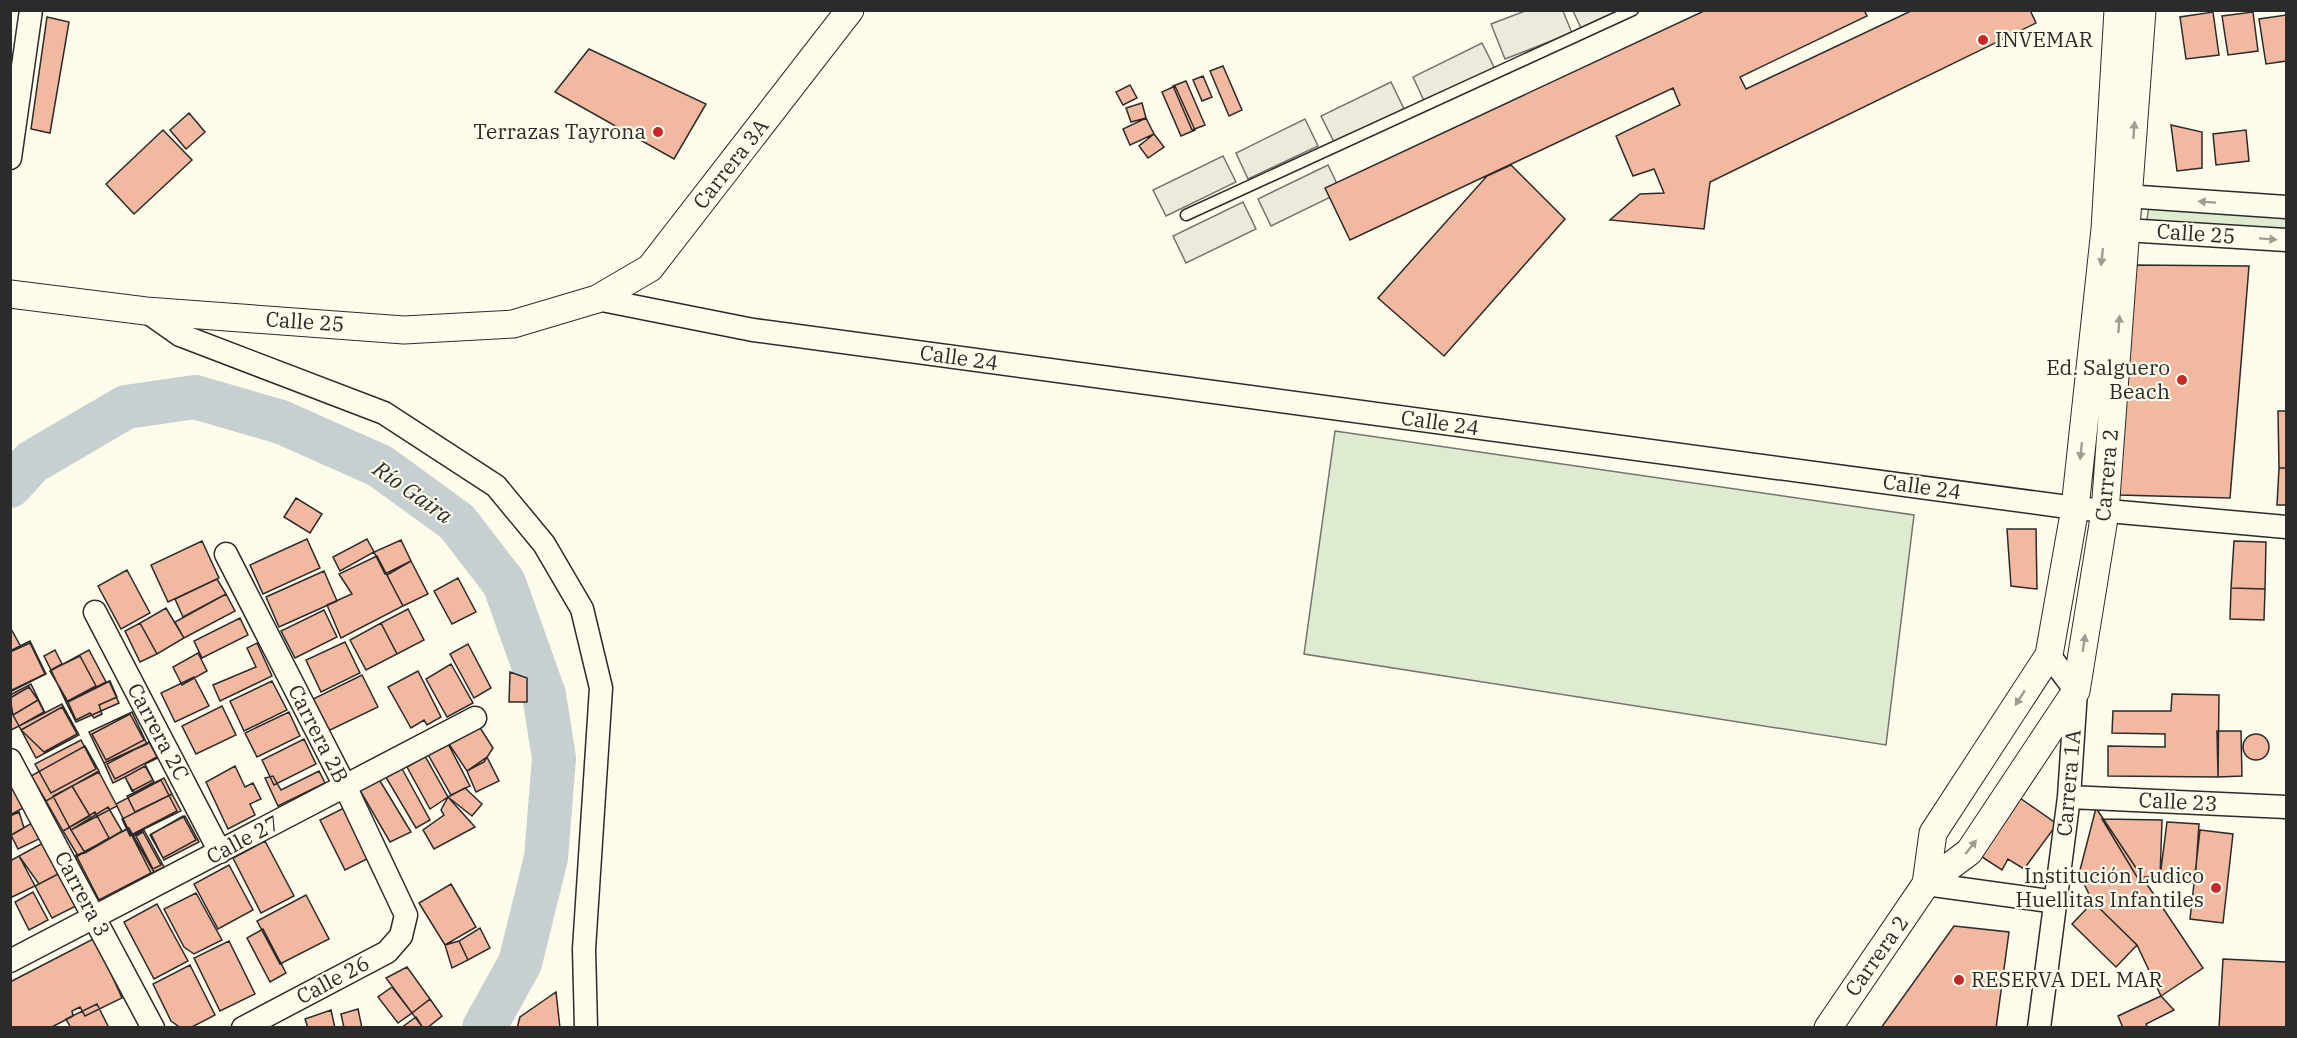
<svg xmlns="http://www.w3.org/2000/svg" width="2297" height="1038" viewBox="0 0 2297 1038" font-family="'IBM Plex Serif',serif">
  <rect width="100%" height="100%" fill="#fdfbea"/>
  <path fill="#deebd1" stroke="#74746e" stroke-width="1.5" d="M2149,205L2286,215V230L2147,220Z
    M1335,431L1914,515L1886,745L1304,654Z"/>
  <path fill="#eceadb" stroke="#74746e" stroke-width="1.5" d="M1525,11H1563L1572,33L1505,59L1491,24Z
    M1573,11H1619L1581,28Z
    M1482,43L1495,69L1425,103L1413,77Z
    M1391,82L1404,109L1334,142L1321,116Z
    M1305,119L1318,146L1248,179L1236,153Z
    M1223,156L1236,182L1166,216L1153,190Z
    M1328,165L1341,192L1271,226L1258,199Z
    M1243,202L1256,229L1186,263L1173,236Z"/>
  <g fill="none" stroke-linecap="round" stroke-linejoin="round">
    <path stroke="#c7d0d0" stroke-width="44" d="M10,486L32,462L126,407L195,397L281,422L380,466L457,522L504,583L544,695L554,758L546,858L520,963L484,1028"/>
  </g>
  <path fill="#f2b8a0" stroke="#2b2b2b" stroke-width="1.5" d="M1706,10H1864L1867,16L1740,77L1746,89L1913,10H2030L2036,23L1710,182L1704,229L1610,220L1640,194L1664,193L1654,169L1633,176L1616,136L1680,105L1673,88L1350,240L1325,188Z
    M2213,12L2219,55L2186,59L2180,17Z
    M2253,12L2258,51L2228,55L2222,16Z
    M2286,15V61L2266,64L2259,19Z
    M47,17L69,22L50,133L31,129Z
    M589,49L706,104L674,159L555,92Z
    M1223,66L1242,110L1229,116L1210,71Z
    M1203,76L1212,97L1202,101L1193,80Z
    M1186,81L1205,125L1192,130L1173,86Z
    M1130,85L1137,98L1123,105L1116,92Z
    M1175,86L1195,130L1181,136L1162,92Z
    M1142,103L1146,118L1131,122L1126,108Z
    M189,113L205,132L186,149L170,130Z
    M1146,118L1154,134L1130,145L1123,129Z
    M2171,125L2202,132V168L2177,171Z
    M163,130L192,160L134,214L106,184Z
    M2246,130L2249,161L2216,165L2213,134Z
    M1154,134L1164,147L1148,158L1139,146Z
    M1511,165L1565,219L1444,356L1378,298L1487,176Z
    M2133,265L2249,266L2230,498L2118,495Z
    M2278,411H2286V468H2279Z
    M2279,468H2286V505H2277Z
    M296,498L322,514L310,533L284,517Z
    M2007,529H2036L2037,589L2011,586Z
    M307,539L320,568L263,594L250,565Z
    M367,539L374,552L340,571L333,557Z
    M401,540L411,561L385,574L374,552Z
    M202,541L219,578L168,602L151,565Z
    M2234,541L2266,542L2265,589L2231,588Z
    M377,556L403,606L341,638L327,605L352,594L339,574Z
    M411,561L428,594L403,606L387,575Z
    M127,570L150,613L121,629L98,586Z
    M324,571L337,601L279,627L266,597Z
    M458,578L476,612L452,624L434,591Z
    M217,579L226,594L183,617L175,599Z
    M2231,588L2265,589L2264,620L2230,619Z
    M226,594L235,611L184,638L175,622Z
    M166,608L184,638L157,654L140,623Z
    M408,609L424,640L397,654L381,623Z
    M324,610L337,637L295,658L281,631Z
    M240,618L248,635L202,658L194,641Z
    M140,623L157,654L140,662L125,631Z
    M381,623L397,654L366,670L350,640Z
    M10,627L21,647L10,652Z
    M30,641L46,674L10,692V651Z
    M345,642L360,673L321,692L306,660Z
    M30,643L45,674L10,691V652Z
    M257,643L272,676L220,701L213,685L256,667L247,648Z
    M468,644L491,688L474,698L450,654Z
    M55,650L62,664L51,670L44,656Z
    M89,650L106,682L68,702L50,671Z
    M198,653L207,671L182,685L173,667Z
    M80,656L96,686L66,702L51,670Z
    M451,664L473,703L447,717L426,679Z
    M418,671L441,717L427,725L424,720L411,728L388,687Z
    M510,672L527,678V702H509Z
    M362,675L378,707L326,732L311,700Z
    M194,677L209,706L175,722L161,693Z
    M109,681L119,703L76,722L66,702Z
    M110,681L117,697L99,705L102,714L94,718L90,713L76,720L68,702Z
    M272,681L287,710L244,731L230,701Z
    M31,684L45,713L11,730L10,695Z
    M29,687L38,700L13,715L10,698Z
    M2172,694L2219,695L2218,777L2108,776V746L2165,747V734L2112,733L2113,711H2171Z
    M38,700L44,712L19,726L13,715Z
    M62,704L79,735L36,758L19,726Z
    M222,706L236,735L196,754L182,726Z
    M62,707L77,734L44,752L21,730Z
    M132,712L147,744L104,763L89,732Z
    M289,712L300,736L257,757L245,733Z
    M130,714L144,740L106,760L92,734Z
    M477,723L493,748L484,762L467,771L445,738Z
    M2217,731H2241L2242,776L2218,777Z
    M2243 747a13 13 0 1 1 26 0a13 13 0 1 1-26 0Z
    M445,738L470,786L451,795L426,751Z
    M304,739L316,764L274,785L262,760Z
    M81,740L96,769L51,793L35,764Z
    M149,742L157,757L115,779L107,764Z
    M150,742L158,758L145,764L153,780L132,791L125,777L113,783L104,763Z
    M85,746L99,771L46,801L31,776Z
    M425,756L448,797L430,809L407,767Z
    M487,757L499,781L476,792L467,771Z
    M400,765L430,820L416,828L384,774Z
    M145,766L154,782L134,793L125,777Z
    M235,766L245,787L253,783L261,799L250,804L255,815L228,829L206,782Z
    M319,771L325,783L278,806L265,778L273,776L281,790Z
    M99,772L117,806L71,830L53,796Z
    M377,776L411,832L390,842L358,787Z
    M164,778L172,794L135,812L127,796Z
    M10,779L25,807L10,815Z
    M161,780L177,811L131,835L116,804Z
    M72,786L90,816L63,831L46,801Z
    M465,788L482,804L472,816L448,797Z
    M172,794L181,811L130,836L122,819Z
    M448,797L475,827L434,849L423,830L444,815L441,810Z
    M2020,798L2057,824L2024,869L2008,859L2002,870L1979,855Z
    M108,807L122,831L85,853L71,830Z
    M344,808L369,858L345,870L320,820Z
    M2096,808L2203,968L2161,996L2137,945L2093,902L2079,874Z
    M19,812L24,828L10,836V816Z
    M95,812L109,838L78,856L63,831Z
    M183,816L196,840L163,858L150,835Z
    M185,816L199,842L164,860L151,834Z
    M2102,819L2162,820L2160,877H2137Z
    M2167,822L2199,824L2195,883L2160,877Z
    M32,823L39,839L18,849L11,835Z
    M128,828L151,873L99,900L76,855L85,853Z
    M129,828L154,872L97,904L72,858Z
    M144,830L164,867L154,872L133,836Z
    M2200,830L2233,834L2223,923L2190,919Z
    M143,832L161,865L153,869L136,836Z
    M265,841L294,896L261,913L233,858Z
    M43,843L60,873L39,884L19,856Z
    M19,856L35,886L10,898V861Z
    M229,865L253,910L218,929L194,884Z
    M60,873L78,905L52,918L35,886Z
    M451,884L476,927L445,945L419,903Z
    M33,892L48,920L29,930L15,902Z
    M196,893L222,940L194,954L184,947L164,909Z
    M306,895L329,939L280,964L257,921Z
    M2093,902L2137,945L2116,967L2072,924Z
    M157,904L188,961L154,979L124,922Z
    M1954,926L2009,932L1996,1028H1881Z
    M480,928L490,948L468,960L459,941Z
    M263,929L286,973L270,982L247,938Z
    M95,938L122,998L85,1016L80,1007L72,1011L73,1016L50,1028H10V982Z
    M229,941L255,994L220,1011L194,958Z
    M459,941L468,960L452,968L445,945Z
    M2223,959L2286,962V1028H2219Z
    M190,965L215,1015L190,1028H181L171,1021L153,984Z
    M407,967L430,999L412,1013L386,978Z
    M392,987L412,1013L398,1023L378,997Z
    M556,992L560,1028H517L520,1017Z
    M2161,996L2174,1010L2146,1024L2148,1028H2123L2118,1016Z
    M430,999L442,1016L427,1028H423L412,1013Z
    M97,1004L109,1028H71L66,1019Z
    M358,1009L362,1028H344L341,1014Z
    M331,1010L335,1028H308L305,1019Z
    M416,1017L423,1028H401Z"/>
  <g fill="none" stroke-linecap="round" stroke-linejoin="round">
    <g stroke="#2b2b2b" stroke-width="13">
      <path id="service" d="M1186,215L1633,10"/>
    </g>
    <g stroke="#2b2b2b" stroke-width="25">
      <path id="minor" d="M10,158L31,10
        M2111,195L2286,207
        M2109,229L2286,240
        M597,299L753,330L2075,508L2286,527
        M146,311L180,335L384,413L496,486L544,544L582,609L601,688L584,949L586,1028
        M226,554L345,786L406,915L401,936L387,952L243,1028
        M95,612L220,852
        M10,760L153,1028
        M2069,797L2286,807
        M1926,884L2056,902
        M10,961L475,718
        M2039,1028L2069,797L2076,691L2049,655"/>
    </g>
    <g stroke="#2b2b2b" stroke-width="29">
      <path id="tertiary" d="M10,294L146,311L404,330L513,324L597,299L650,268L850,10
        M1926,884L1933,833L2049,655L2075,508L2105,229L2118,10
        M1828,1028L1926,884L1969,852L2076,691L2105,512L2142,10"/>
    </g>
    <use href="#service" stroke="#fdfbea" stroke-width="10"/>
    <use href="#minor" stroke="#fdfbea" stroke-width="22"/>
    <use href="#tertiary" stroke="#fdfbea" stroke-width="27"/>
  </g>
  <defs><path id="oneway-solid" d="M-6-.8H1V-3.2L6.5 0L1 3.2V.8H-6Z" transform="scale(1.5)"/></defs>
  <g fill="#9e9d94">
    <use href="#oneway-solid" transform="translate(2134 130) rotate(-86)"/>
    <use href="#oneway-solid" transform="translate(2207 202) rotate(-176)"/>
    <use href="#oneway-solid" transform="translate(2268 239) rotate(4)"/>
    <use href="#oneway-solid" transform="translate(2102 257) rotate(96)"/>
    <use href="#oneway-solid" transform="translate(2119 324) rotate(-86)"/>
    <use href="#oneway-solid" transform="translate(2081 451) rotate(96)"/>
    <use href="#oneway-solid" transform="translate(2084 643) rotate(-81)"/>
    <use href="#oneway-solid" transform="translate(2020 698) rotate(123)"/>
    <use href="#oneway-solid" transform="translate(1971 847) rotate(-52)"/>
  </g>
  <g fill="#c62828" stroke="#fdfbea" stroke-width="2">
    <circle cx="1983" cy="40" r="6"/>
    <circle cx="658" cy="132" r="6"/>
    <circle cx="2182" cy="380" r="6"/>
    <circle cx="2216" cy="888" r="6"/>
    <circle cx="1959" cy="980" r="6"/>
  </g>
  <g text-anchor="middle" stroke-width="4.5" stroke-linejoin="round" paint-order="stroke">
    <g font-size="21" fill="#2b2b2b" stroke="#fdfbea" text-anchor="end">
      <text x="1995" y="47" text-anchor="start">INVEMAR</text>
      <text x="646" y="139">Terrazas Tayrona</text>
      <text x="2170" y="375">Ed. Salguero<tspan x="2170" dy="24">Beach</tspan></text>
      <text x="2204" y="883">Institución Ludico<tspan x="2204" dy="24">Huellitas Infantiles</tspan></text>
      <text x="1971" y="987" text-anchor="start">RESERVA DEL MAR</text>
    </g>
    <g font-size="21" fill="#2b2b2b" stroke="#fdfbea">
      <text transform="translate(731 164) rotate(-52)" y="7">Carrera 3A</text>
      <text transform="translate(2196 234) rotate(4)" y="7">Calle 25</text>
      <text transform="translate(305 322) rotate(4)" y="7">Calle 25</text>
      <text transform="translate(959 358) rotate(8)" y="7">Calle 24</text>
      <text transform="translate(1440 423) rotate(8)" y="7">Calle 24</text>
      <text transform="translate(2107 475) rotate(-85)" y="7">Carrera 2</text>
      <text transform="translate(1922 487) rotate(8)" y="7">Calle 24</text>
      <text transform="translate(158 732) rotate(62)" y="7">Carrera 2C</text>
      <text transform="translate(318 734) rotate(63)" y="7">Carrera 2B</text>
      <text transform="translate(2069 783) rotate(-85)" y="7">Carrera 1A</text>
      <text transform="translate(2178 802) rotate(3)" y="7">Calle 23</text>
      <text transform="translate(243 840) rotate(-28)" y="7">Calle 27</text>
      <text transform="translate(82 894) rotate(62)" y="7">Carrera 3</text>
      <text transform="translate(1877 956) rotate(-55)" y="7">Carrera 2</text>
      <text transform="translate(333 980) rotate(-28)" y="7">Calle 26</text>
    </g>
    <g font-size="22" font-style="italic" fill="#2b2b2b" stroke="#fdfbea">
      <text transform="translate(413 492) rotate(35)" y="8">Río Gaira</text>
    </g>
  </g>
  <rect width="2297" height="1038" fill="none" stroke="#2b2b2b" stroke-width="24"/>
</svg>
